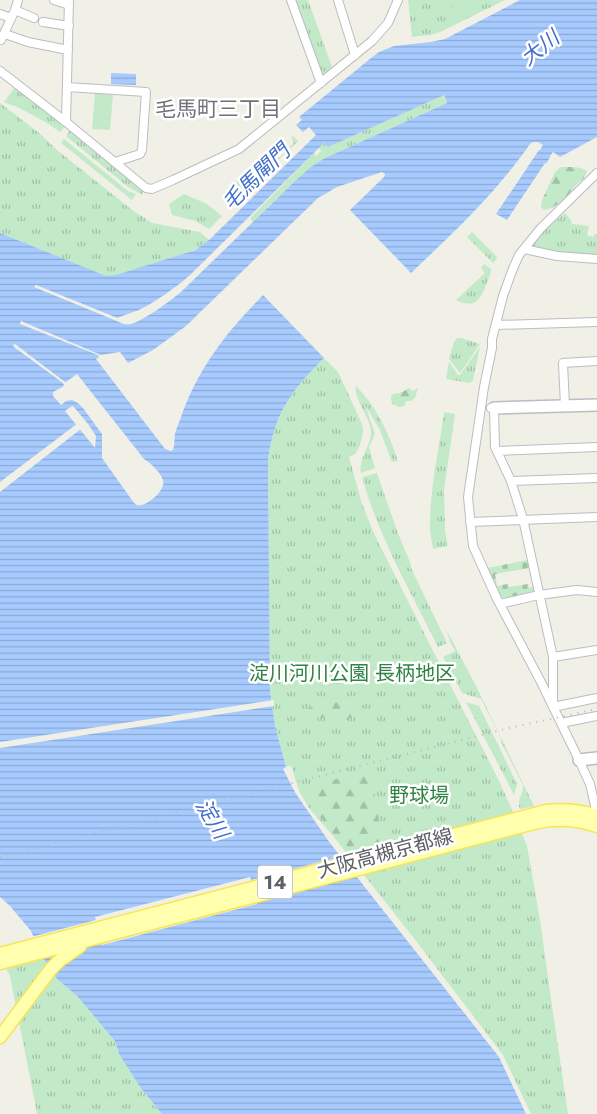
<svg xmlns="http://www.w3.org/2000/svg" width="597" height="1114" viewBox="0 0 597 1114" font-family="Jost,'Noto Sans JP',sans-serif">
  <defs>
    <pattern id="grass-tufts" width="24" height="20" patternUnits="userSpaceOnUse" patternTransform="scale(1.25)"><rect width="24" height="20" fill="#c2e9c8"/><path d="M3 7l-1-3M5 7V3M7 7l1-3M15 17l-1-3M17 17v-4M19 17l1-3" fill="none" stroke="#a1c0a6"/></pattern>
    <pattern id="forest-firs" width="22" height="20" patternUnits="userSpaceOnUse" patternTransform="scale(1.25)"><rect width="22" height="20" fill="#c2e9c8"/><path d="M5 1l3.5 6h-7zM16 11l3.5 6h-7z" fill="#a1c0a6"/></pattern>
    <pattern id="cemetery-stones" width="16" height="16" patternUnits="userSpaceOnUse" patternTransform="scale(1.25)"><rect width="16" height="16" fill="#c2e9c8"/><path d="M2 7V4a2 2 0 0 1 4 0v3zM10 15v-3a2 2 0 0 1 4 0v3z" fill="#a1c0a6"/></pattern>
    <pattern id="water-rules" width="6" height="5" patternUnits="userSpaceOnUse" patternTransform="scale(1.25)"><rect width="6" height="5" fill="#a8cbff"/><path d="M0 2.5h6" fill="none" stroke="#8ca8d2"/></pattern>
  </defs>
  <rect width="100%" height="100%" fill="#f1f0e6"/>
  <path fill="url(#grass-tufts)" d="M294,0H308L332,67L324,74L321,72Z
    M408,0H505L440,32L431,35L412,37Z
    M15,87L66,126L60,132C48,123 33,115 19,108C14,105 9,105 4,102Z
    M443,95L447,103L325,158C298,176 276,199 253,222L250,218L314,153L316,156L321,151L319,148L324,143L328,147Z
    M0,103L38,132L57,150L131,209L152,223L200,232L209,240L199,247L189,252L110,277L102,275L0,233Z
    M70,130L72,131L144,191L142,194L143,195L128,187L66,136Z
    M293,136L298,141L244,193H241L234,186L237,182V181L240,178L248,187L265,171L263,168L272,158L278,159L293,144V140L291,138Z
    M64,139L128,191L136,194L132,200L61,143Z
    M184,194L207,204L222,216L209,229L195,221L172,215L169,204Z
    M565,213L571,220L572,224L589,226L587,235L593,237L595,234H597V256L558,253L530,247L543,231Z
    M472,232L497,257L496,260L493,263L467,237Z
    M484,264L491,269C491,275 488,280 486,285C480,301 474,309 456,300L485,273L481,268Z
    M457,338H461L480,344L460,373L449,359L454,342Z
    M480,347L473,380L470,383L446,379L449,362L458,375H460L479,348Z
    M324,358L338,372L362,424C364,432 361,446 356,453C354,455 351,456 349,457L362,504L375,536L500,783L513,812L527,846L540,920L551,999L568,1114H531L503,1055L413,937L333,836L309,808L299,791L291,765L286,767L275,726L270,691L268,460C274,413 292,390 324,358Z
    M356,386C377,407 389,434 398,461L392,462L380,430L365,405L375,434L369,447L375,468L361,473C358,457 372,446 371,431C370,416 353,399 356,386Z
    M444,412L455,414L444,490L445,531L448,546L433,549C432,541 430,533 430,526C430,487 439,450 444,412Z
    M377,473L397,531L410,562L411,568L447,643L438,647C411,592 379,538 362,477Z
    M447,631L475,684L534,806L520,809C516,801 524,794 523,785L502,744L500,736L481,699L462,693L443,657L455,651L450,642Z
    M466,702L479,706L517,784L514,795Z
    M43,958L57,979L77,996L115,1041L119,1054L140,1087L162,1114H37L35,1103L10,976L6,968Z"/>
  <path fill="url(#forest-firs)" d="M561,167C570,167 580,166 587,171L584,178L574,187L565,199L552,208L544,210L541,207L542,200L555,172Z
    M409,388L413,391L418,388L415,398L411,401H406L404,406L399,407L392,404L391,396C395,392 398,394 402,392C405,391 406,389 409,388Z
    M330,700L333,703L348,701L353,705L354,713L348,720L335,719L331,716L327,718L309,717L307,709Z
    M367,771L379,808L378,820L375,831L386,841L351,850L337,837L313,807L304,788Z"/>
  <path fill="url(#cemetery-stones)" d="M527,560L529,568L495,574L497,586L508,584L509,587L528,584L529,588L533,587L534,591L532,594L504,598L501,597L488,568Z"/>
  <path fill="#c2e9c8" d="M450,0H486C473,7 469,17 452,15L453,7Z
    M95,93L113,95L110,130L92,129Z"/>
  <path fill="url(#water-rules)" fill-rule="evenodd" d="M520,0H597V137L560,157L553,152L550,156V157L546,164L545,163L507,220L496,214L535,156L539,150H540L543,145L538,142H533L530,144C496,193 454,232 411,273L350,210L384,177L385,174L382,172L337,187L318,198L186,326L153,350L128,363L120,352L101,355L21,321L20,324L98,355L99,357L96,359L162,445L165,449L171,451L173,450C175,445 174,440 175,434C176,430 178,424 180,420C197,369 226,333 263,295L324,358C292,390 274,413 268,460L270,691L275,726L286,767L283,769L296,794L330,843L499,1057L526,1114H162L140,1087L119,1054L115,1041L77,996L57,979L43,958L31,931L10,906L0,897V233L106,276L116,275L189,252L195,250L209,240L316,135L309,127L303,132L296,125L302,120L299,117L371,58L379,52L394,46L431,42L445,39ZM444,95L447,103L325,158L311,167L295,181L181,292C170,301 145,320 131,324C127,325 123,324 120,322L34,287L36,285L117,318C141,313 170,292 189,276L324,143L328,147ZM15,344L65,382H66L77,374L144,459C152,464 160,472 163,480C166,490 149,504 141,505C137,506 137,505 134,503L102,458V434L83,408L78,403L72,400L66,401L61,405L53,396V392L64,386L63,383L14,347L13,345ZM72,406L74,407L88,424L96,436L95,448L65,411Z
    M111,73L136,74V85L111,84Z"/>
  <path fill="#f1f0e6" d="M35,285L117,318L136,311L137,313L121,320L124,321H132L140,317L142,319L133,323L124,324L35,287Z
    M78,423L82,428L0,492V482Z
    M274,700V706L0,748V742Z
    M343,856L357,874L256,901L257,904L102,945L101,941L86,947L74,954L59,953L40,957L31,937L96,920L95,917L250,877L251,880Z"/>
  <g fill="none" stroke-linecap="round" stroke-linejoin="round">
    <g stroke="#bbbdc2" stroke-width="10">
      <path id="street" d="M54,0L69,5
        M291,0L321,83
        M338,0L355,55
        M15,10L34,18
        M0,14L11,18
        M43,22L69,26
        M5,34L28,42L68,50
        M0,39L1,40L15,10L18,0
        M0,71L66,122L146,188L152,189L173,180L239,149L372,41L388,23L398,0
        M67,87L146,92L142,150L140,154L115,162
        M66,122L69,0
        M597,173L541,228L519,255L512,271L503,296L492,339V348L484,387L468,497L473,546L497,599L541,682L579,760L590,784L597,814
        M524,249L557,256L597,259
        M496,325L597,322
        M565,406L563,363L597,361
        M491,408H494L495,447L511,481L523,519L553,657V707L597,698
        M497,451L597,447
        M511,481L597,478
        M470,522L597,517
        M500,604L539,595L577,590L597,592
        M553,657L597,650
        M561,723L597,716"/>
    </g>
    <g stroke="#bbbdc4" stroke-width="14">
      <path id="secondary" d="M494,408L597,405
        M579,760L597,758"/>
    </g>
    <g stroke="#f8e557" stroke-width="15">
      <path id="primary" d="M0,954L546,811C564,809 580,810 597,816
        M0,963L538,822C559,818 577,819 597,826
        M0,1037L51,969L60,960L80,946"/>
    </g>
    <use href="#street" stroke="#fff" stroke-width="8"/>
    <use href="#secondary" stroke="#fff" stroke-width="11"/>
    <use href="#primary" stroke="#ffffad" stroke-width="12"/>
    <path stroke="#b9b9ba" stroke-width="2" stroke-dasharray="1 6" stroke-linecap="butt" d="M0,857L509,728L597,709"/>
  </g>
  <g text-anchor="middle" stroke-width="5" stroke-linejoin="round" paint-order="stroke">
    <rect fill="#fff" stroke="#8e9095" stroke-width="1" x="257.5" y="865.5" width="35" height="33" rx="4"/>
    <g font-size="19" font-weight="bold" fill="#5e6067">
      <text x="275" y="889">14</text>
    </g>
    <g font-size="20" fill="#308342" stroke="#fff">
      <text x="352" y="680">淀川河川公園 長柄地区</text>
      <text x="419" y="802">野球場</text>
    </g>
    <g font-size="20" fill="#5e6067" stroke="#fff">
      <text transform="translate(385 853) rotate(-15)" y="7">大阪高槻京都線</text>
    </g>
    <g font-size="21" font-style="italic" fill="#436fca" stroke="#fff">
      <text transform="translate(540 48) rotate(-38)" y="7">大川</text>
      <text transform="translate(256 177) rotate(-44)" y="7">毛馬閘門</text>
      <text transform="translate(212 819) rotate(59)" y="7">淀川</text>
    </g>
    <g font-size="21" fill="#6f7279" stroke="#fff">
      <text x="218" y="116">毛馬町三丁目</text>
    </g>
  </g>
</svg>
